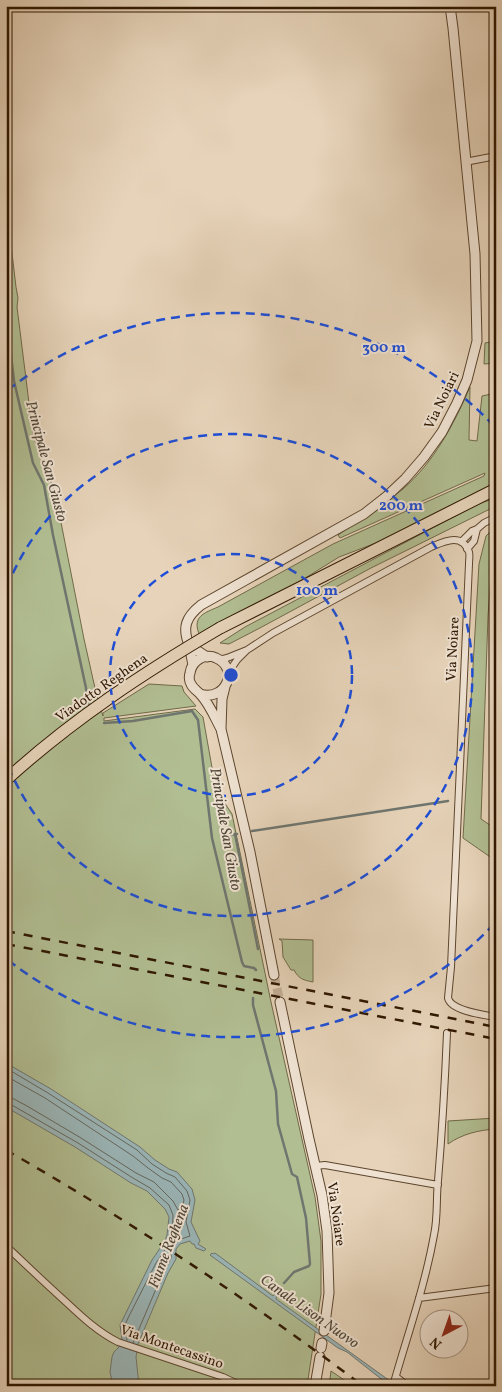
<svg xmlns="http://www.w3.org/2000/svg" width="502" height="1392" viewBox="0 0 502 1392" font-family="Vollkorn,serif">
  <rect width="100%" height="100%" fill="#e6d3b9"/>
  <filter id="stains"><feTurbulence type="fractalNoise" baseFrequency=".004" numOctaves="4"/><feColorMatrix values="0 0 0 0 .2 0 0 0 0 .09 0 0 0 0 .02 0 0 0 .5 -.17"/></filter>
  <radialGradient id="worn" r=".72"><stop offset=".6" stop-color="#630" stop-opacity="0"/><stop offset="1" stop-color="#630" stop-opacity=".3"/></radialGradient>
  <path fill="#b1be92" stroke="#706a49" d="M6,202L16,287L18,298L17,307L33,435C39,455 48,473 55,492L84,639L97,697L103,716V713L149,684L182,686L184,692L196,706L104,718V721L195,709L203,717L216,790L232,814L271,1002L315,1197L321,1241V1294L307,1386H6Z
    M496,341V363L484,364L485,343Z
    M470,387L469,440L477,441L482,396L496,393V482L376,543L339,557L302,580L200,636C191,617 204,613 218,607L333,544L484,476L485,473L340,538L338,535C360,520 383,506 403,489C434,462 454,424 470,387Z
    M496,498V506L371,568L258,629L229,644L220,643L245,627L478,504Z
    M496,526V553L490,587L488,616L481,819L496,829V861L463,838L479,564L486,536Z
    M279,939L313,940V982C303,980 299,979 294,970H291L283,957L282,941Z
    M496,1118V1129C479,1130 462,1134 448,1144V1121Z
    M331,1371L353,1386H329Z"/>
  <path fill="#9ab6b9" stroke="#6f766f" d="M6,1063L51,1089L140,1147L155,1160L169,1169L177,1172L192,1189L195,1200L191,1222L200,1241L198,1244L206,1249L204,1251L196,1248L194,1244H192L190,1241L180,1244L176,1249V1259L168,1273L138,1344L136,1357L139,1386H113L110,1372L112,1357L114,1352L119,1347L122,1339L120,1325L152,1260L165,1241L167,1235L169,1217L165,1209L147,1191L131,1183L75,1147L6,1107Z
    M212,1253L213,1254L215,1253L273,1296L275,1294L277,1295L276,1299L397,1386H390L347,1352L338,1348L210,1255Z"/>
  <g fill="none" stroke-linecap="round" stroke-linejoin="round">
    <path stroke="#64665c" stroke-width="1" d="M6,1068L48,1093L137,1150L152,1164L166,1173L175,1177L187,1191L190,1200L186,1222L190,1236L178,1240L174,1243H172L171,1241L172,1235L173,1215L169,1205L150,1188L133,1178L78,1143L24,1112L10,1104L6,1103
      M6,1076L45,1098L133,1156L148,1168L162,1178L171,1182L182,1194L184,1200L182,1209L178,1210L173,1201L154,1182L136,1173L81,1138L27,1106L12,1098L6,1097
      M127,1340L125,1325L128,1318L156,1263L167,1247H170L171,1249V1258L156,1289L133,1343"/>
    <path stroke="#6f766f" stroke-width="2.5" d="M6,237L10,257L8,300
      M7,312V322L14,381L33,463L44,485L53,535L86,688L88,704
      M104,723L133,721L192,711L198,720L212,838L242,962L244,966L254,968L256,970
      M252,831L448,801
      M235,834L258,949
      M229,835L237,834
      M253,998V1005L276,1091L278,1124L292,1174L297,1177L306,1218L310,1264L309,1266L294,1272L284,1283"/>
    <path stroke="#c1ad94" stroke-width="9" stroke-dasharray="9 4.5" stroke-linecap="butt" d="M274,975L280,1002"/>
    <g stroke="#5d462e" stroke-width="8">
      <path id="minor" d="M465,162L496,156
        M477,529L484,523L496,517
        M461,542L472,531L477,529L474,541L467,549
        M247,650L273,633L431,547C443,542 462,532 469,552C470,555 469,560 469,564L451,967L448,998C451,1011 484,1015 496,1017
        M219,660L227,658L247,650L237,660L228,673
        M315,1166L325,1165L438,1185
        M6,1246C26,1265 46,1284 66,1302C82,1317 98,1332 118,1342L223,1377L242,1386
        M419,1298L496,1288
        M396,1377L408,1386
        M393,1386C407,1336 425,1286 434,1235C438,1217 436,1199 438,1181C442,1132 445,1082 447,1033"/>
    </g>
    <g stroke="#5d462e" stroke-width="11">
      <path id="tertiary" d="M189,645C182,627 186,617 201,605L364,514L387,496L405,479L424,457L442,432L457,403L467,380L477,341L475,254L453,28L450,6
        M193,665L189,645L207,657
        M200,694C226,702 240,668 216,658C212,656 206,656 201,658C195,661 191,666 190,673C189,676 189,681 191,684C193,689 198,691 201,695C210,705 215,718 221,729L222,699L225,687
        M221,729L250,852L274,975
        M280,1002L309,1139L322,1195L327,1231L329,1293L324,1331
        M321,1348L322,1343
        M315,1386L320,1357"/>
    </g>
    <g stroke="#2f1700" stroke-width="13">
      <path id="trunk" d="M220,628L496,489"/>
    </g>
    <use href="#minor" stroke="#efe2d2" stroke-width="6"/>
    <use href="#tertiary" stroke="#efe2d2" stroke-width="9"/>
    <use href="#trunk" stroke="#e6d3b9" stroke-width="11"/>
    <path stroke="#2f1700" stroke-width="2.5" stroke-dasharray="9 9" stroke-linecap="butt" d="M6,931L496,1027
      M6,944L496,1039
      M6,1150C130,1221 249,1300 363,1386"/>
    <g stroke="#2f1700" stroke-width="13" stroke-linecap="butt">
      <path id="trunk-bridge" d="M6,780C72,720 143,673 220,628"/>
    </g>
    <use href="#trunk-bridge" stroke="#e6d3b9" stroke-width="11"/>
  </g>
  <g fill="none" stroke="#1d4ed8" stroke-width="2.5" stroke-dasharray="9 6">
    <circle cx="231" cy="675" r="121"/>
    <path d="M7 587A241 241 0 1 1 7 763"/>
    <path d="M494 924A362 362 0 0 1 8 960M8 390A362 362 0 0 1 494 426"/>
  </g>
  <g text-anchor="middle" stroke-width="4" stroke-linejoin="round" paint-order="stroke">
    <g font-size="14" fill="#2f1700" stroke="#efe2d2">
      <text transform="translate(441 400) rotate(-64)" y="5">Via Noiari</text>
      <text transform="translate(452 649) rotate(-87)" y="5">Via Noiare</text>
      <text transform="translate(101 687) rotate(-35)" y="5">Viadotto Reghena</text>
      <text transform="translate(337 1214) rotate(82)" y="5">Via Noiare</text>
      <text transform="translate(172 1346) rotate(19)" y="5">Via Montecassino</text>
    </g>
    <g font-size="15" font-style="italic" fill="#4f4738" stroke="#efe2d2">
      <text transform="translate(47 461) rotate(75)" y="5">Principale San Giusto</text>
      <text transform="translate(226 829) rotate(80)" y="5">Principale San Giusto</text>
      <text transform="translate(168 1246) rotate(-69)" y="5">Fiume Reghena</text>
      <text transform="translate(310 1311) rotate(35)" y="5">Canale Lison Nuovo</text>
    </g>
  </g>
  <circle cx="231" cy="675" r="8" fill="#1d4ed8" stroke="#efe2d2" stroke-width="2.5"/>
  <g font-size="15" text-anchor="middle" font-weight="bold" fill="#1d4ed8" stroke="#efe2d2" stroke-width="4" stroke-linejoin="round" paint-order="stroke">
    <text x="384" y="352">300 m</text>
    <text x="401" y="510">200 m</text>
    <text x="317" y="595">100 m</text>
  </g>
  <rect width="502" height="1392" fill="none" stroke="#e6d3b9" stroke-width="25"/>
  <rect x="8" y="8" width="487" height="1377" fill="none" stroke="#2f1700" stroke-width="2.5"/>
  <rect x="12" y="12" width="477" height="1367" fill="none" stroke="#2f1700"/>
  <g transform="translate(444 1334) rotate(221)"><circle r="24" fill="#efe2d2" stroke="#a2917e"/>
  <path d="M0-4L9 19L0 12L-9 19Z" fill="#8f2418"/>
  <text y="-8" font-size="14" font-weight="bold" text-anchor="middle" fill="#2f1700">N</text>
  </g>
  <rect width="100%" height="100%" filter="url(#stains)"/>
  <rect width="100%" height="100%" fill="url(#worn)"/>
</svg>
